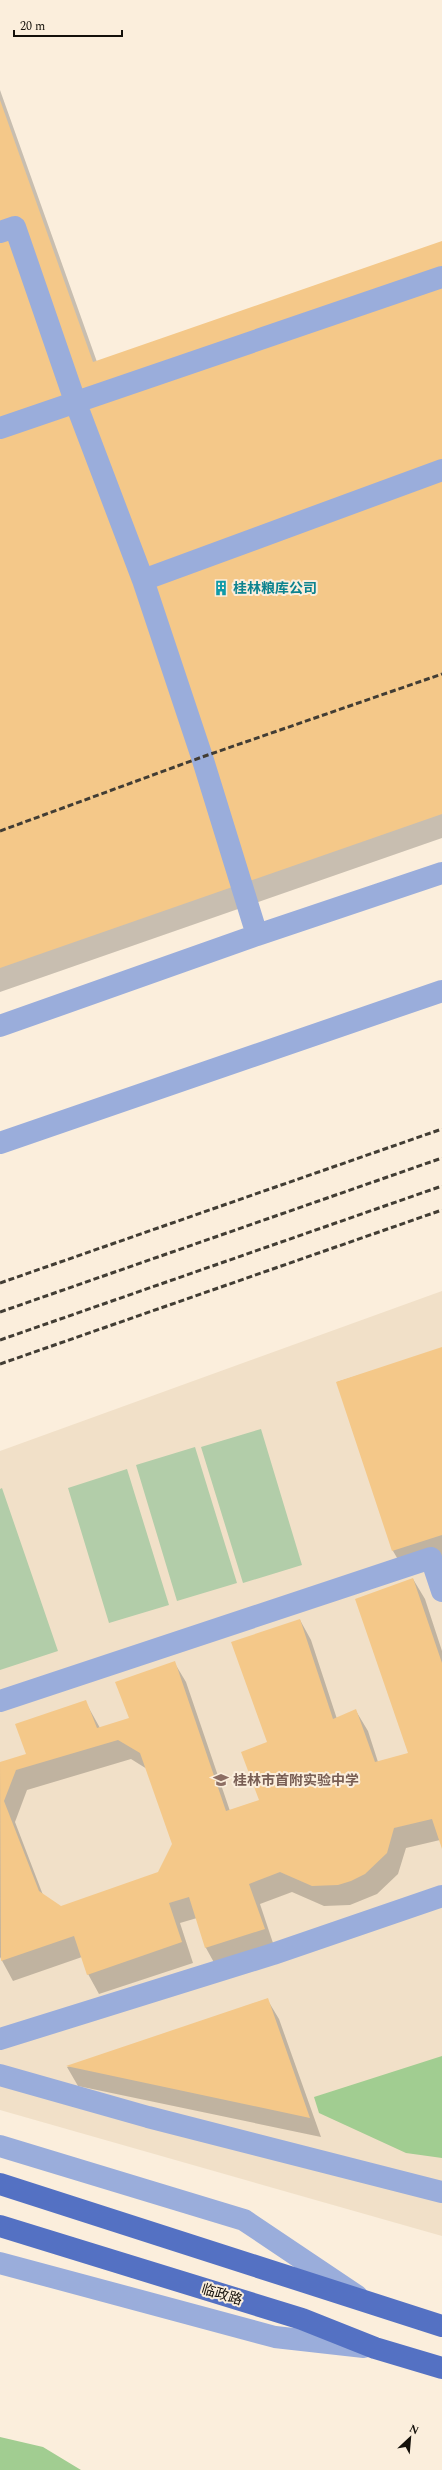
<svg xmlns="http://www.w3.org/2000/svg" width="442" height="2470" viewBox="0 0 442 2470" font-family="Spectral,'Noto Sans SC',serif">
  <rect width="100%" height="100%" fill="#fbeedc"/>
  <path fill="#f1e0c8" d="M442,1291V2236L0,2110V1451Z"/>
  <path fill="#b2cda9" d="M261,1429L302,1565L243,1583L201,1447Z
    M195,1447L237,1583L177,1601L136,1465Z
    M127,1469L169,1605L109,1623L68,1488Z
    M2,1488L58,1651L0,1670V1489Z"/>
  <path fill="#a1cd91" d="M442,2056V2158L406,2153L319,2113L314,2097Z
    M0,2437L43,2447L81,2470H0Z"/>
  <path fill="#0003" fill-rule="evenodd" d="M0,90L97,362L442,242V838L0,992Z
    M442,1349V1562L406,1573L393,1551L337,1382Z
    M413,1579L425,1599L442,1651V1846L440,1840L406,1848L398,1874L377,1894L350,1905L324,1906L292,1892L260,1904L275,1949L217,1968L206,1948L197,1918L180,1923L193,1963L99,1994L88,1974L82,1957L13,1981L0,1957V1763L27,1755L85,1701L100,1728L130,1719L174,1662L186,1682L230,1811L261,1801L269,1742L300,1620L311,1640L337,1719L356,1711L368,1731L378,1762L409,1754ZM131,1759L147,1769L173,1844L159,1873L61,1907L43,1895L15,1822L27,1790Z
    M267,1999L279,2019L321,2137L78,2086L67,2067Z"/>
  <path fill="#f4c889" fill-rule="evenodd" d="M0,100L93,362L442,241V814L0,968Z
    M442,1347V1535L392,1551L336,1382Z
    M413,1578L442,1663V1849L432,1819L394,1828L387,1853L365,1874L351,1881L338,1885L312,1886L280,1872L249,1884L265,1929L205,1948L189,1897L169,1903L182,1942L87,1975L74,1936L1,1961L0,1762L26,1754L15,1724L86,1700L97,1728L129,1718L115,1682L175,1661L226,1811L259,1800L241,1752L267,1742L231,1642L300,1619L333,1719L356,1709L375,1762L408,1753L355,1599ZM118,1740L140,1753L172,1844L158,1872L61,1906L39,1891L4,1801L16,1770Z
    M268,1998L310,2118L66,2066Z"/>
  <g fill="none" stroke-linecap="round" stroke-linejoin="round">
    <path stroke="#9aaddb" stroke-width="22" d="M0,232L15,227L75,401L143,580L202,757L257,935L0,1026
      M0,428L442,277
      M143,580L442,470
      M257,935L442,873
      M0,1143L442,991
      M0,1701L431,1558L442,1591
      M0,2039L273,1954L442,1896
      M0,2075L148,2117L442,2192
      M0,2146L244,2220L357,2296
      M0,2263L275,2337L364,2347"/>
    <path stroke="#5471c3" stroke-width="22" d="M0,2184L442,2326
      M0,2226L302,2319L375,2348L442,2368"/>
    <path stroke="#423d34" stroke-width="3" stroke-dasharray="6 3" stroke-linecap="butt" d="M0,831L202,757L442,674
      M0,1283L442,1129
      M0,1312L442,1158
      M0,1340L442,1186
      M0,1364L442,1210"/>
  </g>
  <defs>
    <g id="building-bare" transform="scale(1.2)"><path d="M-4-6H4V6H1V3H-1V6H-4ZM-2.5-4.3h1.7v1.8h-1.7ZM.8-4.3h1.7v1.8H.8ZM-2.5-1h1.7V.8h-1.7ZM.8-1h1.7V.8H.8Z" fill="#0f9aa8" stroke="#fbeedc" stroke-width="2.5" paint-order="stroke"/></g>
    <g id="school-bare" transform="scale(1.2)"><path d="M0-5L7-2L0 1L-7-2ZM-4 1L0 2.5L4 1V4Q0 6-4 4Z" fill="#8d6e63" stroke="#fbeedc" stroke-width="2.5" paint-order="stroke"/></g>
  </defs>
  <g fill-rule="evenodd">
    <use href="#building-bare" x="221" y="588"/>
    <use href="#school-bare" x="221" y="1780"/>
  </g>
  <g text-anchor="middle" stroke-width="4" stroke-linejoin="round" paint-order="stroke">
    <g font-size="14" font-weight="bold" fill="#0d838f" stroke="#fbeedc" text-anchor="start">
      <text x="233" y="593">桂林粮库公司</text>
    </g>
    <g font-size="14" font-weight="bold" fill="#785e54" stroke="#fbeedc" text-anchor="start">
      <text x="233" y="1785">桂林市首附实验中学</text>
    </g>
    <g font-size="14" fill="#14100a" stroke="#fbeedc">
      <text transform="translate(222 2294) rotate(17)" y="5">临政路</text>
    </g>
  </g>
  <g transform="translate(410 2438) rotate(26)" stroke="#fbeedc" stroke-width="3" paint-order="stroke">
  <path d="M0-3L7 15L0 10L-7 15Z" fill="#14100a"/>
  <text y="-6" font-size="11" font-weight="bold" text-anchor="middle" fill="#14100a">N</text>
  </g>
  <path d="M14 30v6h108v-6" fill="none" stroke="#14100a" stroke-width="2"/>
  <text x="20" y="30" font-size="12" fill="#14100a" stroke="#fbeedc" stroke-width="3" paint-order="stroke">20 m</text>
</svg>
